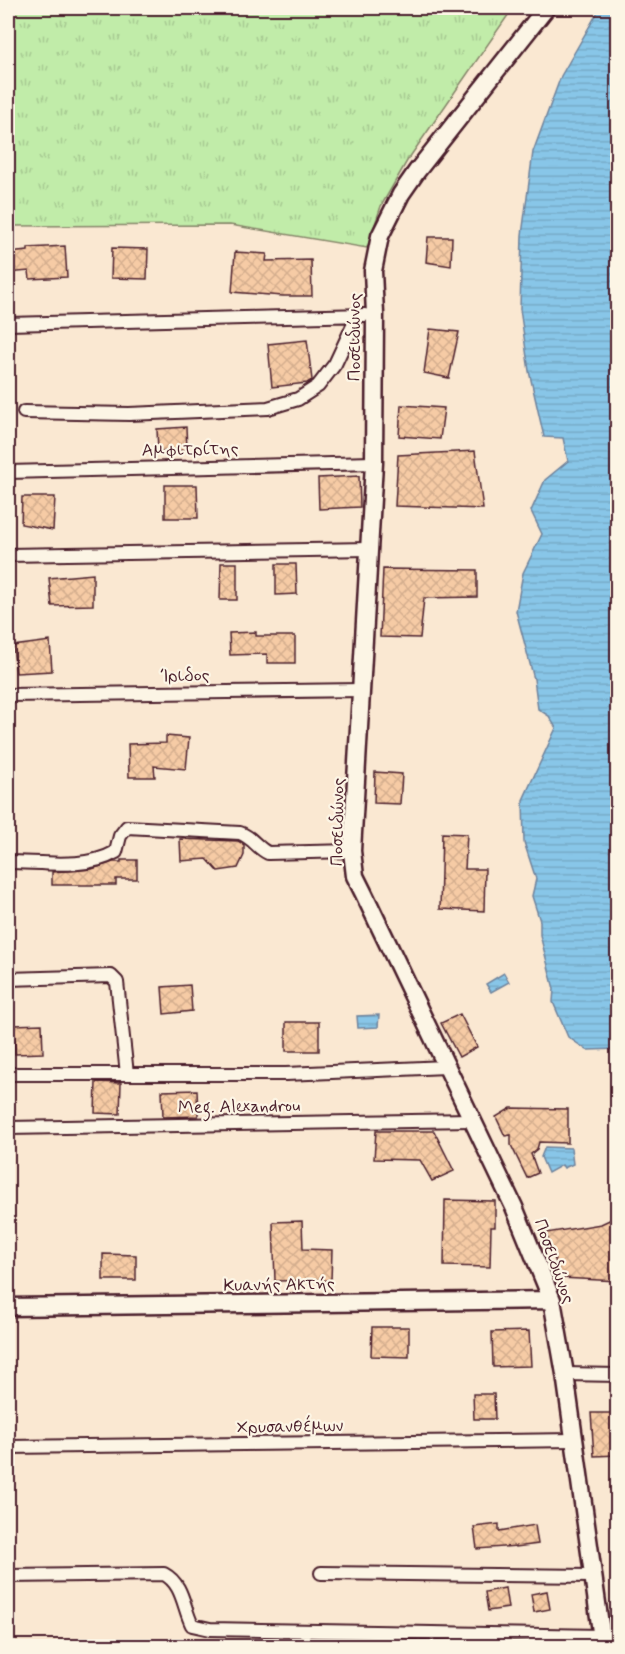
<svg xmlns="http://www.w3.org/2000/svg" width="625" height="1654" viewBox="0 0 625 1654" font-family="Mynerve,sans-serif">
  <defs>
    <pattern id="grass-tufts" width="24" height="20" patternUnits="userSpaceOnUse" patternTransform="scale(1.5)"><rect width="24" height="20" fill="#c1eca9"/><path d="M3 7l-1-3M5 7V3M7 7l1-3M15 17l-1-3M17 17v-4M19 17l1-3" fill="none" stroke="#a7ca92"/></pattern>
    <pattern id="water-rules" width="6" height="5" patternUnits="userSpaceOnUse" patternTransform="scale(1.5)"><rect width="6" height="5" fill="#88c6e8"/><path d="M0 2.5h6" fill="none" stroke="#77aac7"/></pattern>
    <pattern id="building-cross-hatch" width="8" height="8" patternUnits="userSpaceOnUse" patternTransform="scale(1.5)"><rect width="8" height="8" fill="#f6cba5"/><path d="M0 0l8 8M0 8l8-8" fill="none" stroke="#d4ae8e"/></pattern>
  </defs>
  <rect width="100%" height="100%" fill="#fae8d2"/>
  <filter id="ink" filterUnits="userSpaceOnUse"><feTurbulence type="fractalNoise" baseFrequency=".0167" numOctaves="2"/><feDisplacementMap in="SourceGraphic" scale="12" xChannelSelector="R" yChannelSelector="G"/><feConvolveMatrix kernelMatrix="1 2 1 2 8 2 1 2 1" color-interpolation-filters="sRGB"/></filter>
  <g filter="url(#ink)">
    <path fill="url(#grass-tufts)" stroke="#86866a" stroke-width="1.5" d="M8,8H513L407,161L381,206L367,248L230,225L8,226Z"/>
    <path fill="url(#water-rules)" stroke="#6f839c" stroke-width="1.5" d="M600,8H618V1049L587,1050L568,1037L553,1002L554,989L540,935V921L532,896L536,879L524,842L523,800L556,728L549,716L538,709L534,679L516,611L523,573L542,534L531,511L545,480L568,461L563,438L544,437L529,371L520,309L522,235L533,152L561,76Z
      M504,973L509,982L491,992L486,984Z
      M379,1015L378,1027L358,1028L357,1016Z
      M545,1147L571,1148L573,1164L564,1168L562,1165L548,1173L541,1157Z"/>
    <path fill="url(#building-cross-hatch)" stroke="#4a1f2b" stroke-width="1.5" d="M428,237H452L451,266L426,262Z
      M65,246L67,277L30,279L29,271L8,273V253L28,251V248Z
      M112,248L148,249L147,279L111,278Z
      M235,252L267,254L266,261L311,260L312,296H283L232,292Z
      M430,329L459,332L449,378L424,373Z
      M307,340L312,380L307,383L272,387L268,344Z
      M401,405L444,408L440,439L399,436Z
      M186,427L187,450L158,451L157,429Z
      M475,451L483,509L395,506L398,455Z
      M359,476L360,507L319,509L318,478Z
      M165,485H197L198,518H165Z
      M22,497H55L53,530L21,524Z
      M221,563H237V600H220Z
      M276,564H296L297,594L276,595Z
      M383,569L477,570V597L424,598L420,638L380,637Z
      M93,574V605L52,606L49,578Z
      M256,632V636H295V663H267V654L230,655L229,633Z
      M50,641L52,671L16,673L13,646Z
      M166,736L189,738L186,769L154,766L155,777H129L128,744L166,743Z
      M375,772L402,774L400,804L374,803Z
      M442,833L467,834L465,869H485L484,911L440,909Z
      M180,839L238,841L244,845V855L238,868L218,871L207,859L181,861Z
      M121,860H137V879H116V885H52V872L92,869L113,862H121Z
      M190,985L192,1011L164,1014L162,987Z
      M460,1014L477,1047L459,1057L441,1023Z
      M286,1022H319V1051H286Z
      M42,1024L43,1053L15,1054L14,1025Z
      M96,1082L121,1083L120,1114L95,1113Z
      M197,1090L198,1116L163,1117L162,1091Z
      M511,1108L568,1109V1143L539,1142L537,1149L531,1154L538,1173L527,1178L511,1145V1135L505,1136L496,1117Z
      M376,1131H434L454,1171L432,1181L420,1160L374,1159Z
      M445,1200L495,1201V1227H491L490,1267L444,1266Z
      M618,1216V1281L561,1278L546,1233L601,1224Z
      M302,1221L303,1249L332,1250L331,1280L275,1281L273,1222Z
      M103,1254L136,1255V1280H103Z
      M372,1327H409V1357L371,1356Z
      M529,1331L531,1366L493,1367L492,1332Z
      M473,1394H494L495,1419H474Z
      M591,1413H618V1455L594,1456Z
      M499,1524V1531L535,1525L538,1544L516,1547V1546L477,1549L474,1527Z
      M505,1588L508,1608L488,1611L485,1592Z
      M547,1591L550,1609L534,1612L531,1594Z"/>
    <g fill="none" stroke-linecap="round" stroke-linejoin="round">
      <g stroke="#4a1f2b" stroke-width="16">
        <path id="street" d="M8,324L365,315
          M24,412L129,414L268,408L298,399L318,386L335,364L358,315
          M8,472L374,463
          M8,555L370,549
          M8,695L362,690
          M8,862C42,862 85,870 116,852L120,836L127,827L240,833C252,837 257,848 268,853L352,851
          M8,979L111,976L117,982L127,1074
          M8,1074H286L446,1067
          M8,1128L471,1120
          M565,1374L618,1375
          M8,1447L574,1440
          M321,1573L593,1576
          M8,1576L164,1574C183,1584 183,1607 192,1625L210,1629L602,1636"/>
      </g>
      <g stroke="#4a1f2b" stroke-width="21">
        <path id="secondary" d="M546,8L417,171L401,194L380,236L373,271L375,314L374,463L352,851L355,876L364,894L514,1207L552,1300L565,1374L603,1646
          M8,1307L552,1300"/>
      </g>
      <use href="#street" stroke="#fcf5e5" stroke-width="12"/>
      <use href="#secondary" stroke="#fcf5e5" stroke-width="16"/>
    </g>
  </g>
  <g text-anchor="middle" stroke-width="4.5" stroke-linejoin="round" paint-order="stroke">
    <g font-size="18" fill="#4a1f2b" stroke="#fcf5e5">
      <text transform="translate(354 337) rotate(-90)" y="6">Ποσειδώνος</text>
      <text transform="translate(190 449) rotate(-1)" y="6">Αμφιτρίτης</text>
      <text transform="translate(185 675) rotate(-1)" y="6">Ίριδος</text>
      <text transform="translate(337 822) rotate(-89)" y="6">Ποσειδώνος</text>
      <text transform="translate(239 1106) rotate(-1)" y="6">Meg. Alexandrou</text>
      <text transform="translate(555 1261) rotate(70)" y="6">Ποσειδώνος</text>
      <text transform="translate(279 1284) rotate(-1)" y="6">Κυανής Ακτής</text>
      <text transform="translate(290 1426) rotate(-1)" y="6">Χρυσανθέμων</text>
    </g>
  </g>
  <rect width="625" height="1654" fill="none" stroke="#fcf5e5" stroke-width="30"/>
  <rect x="15" y="15" width="595" height="1624" fill="none" stroke="#4a1f2b" stroke-width="2" filter="url(#ink)"/>
</svg>
